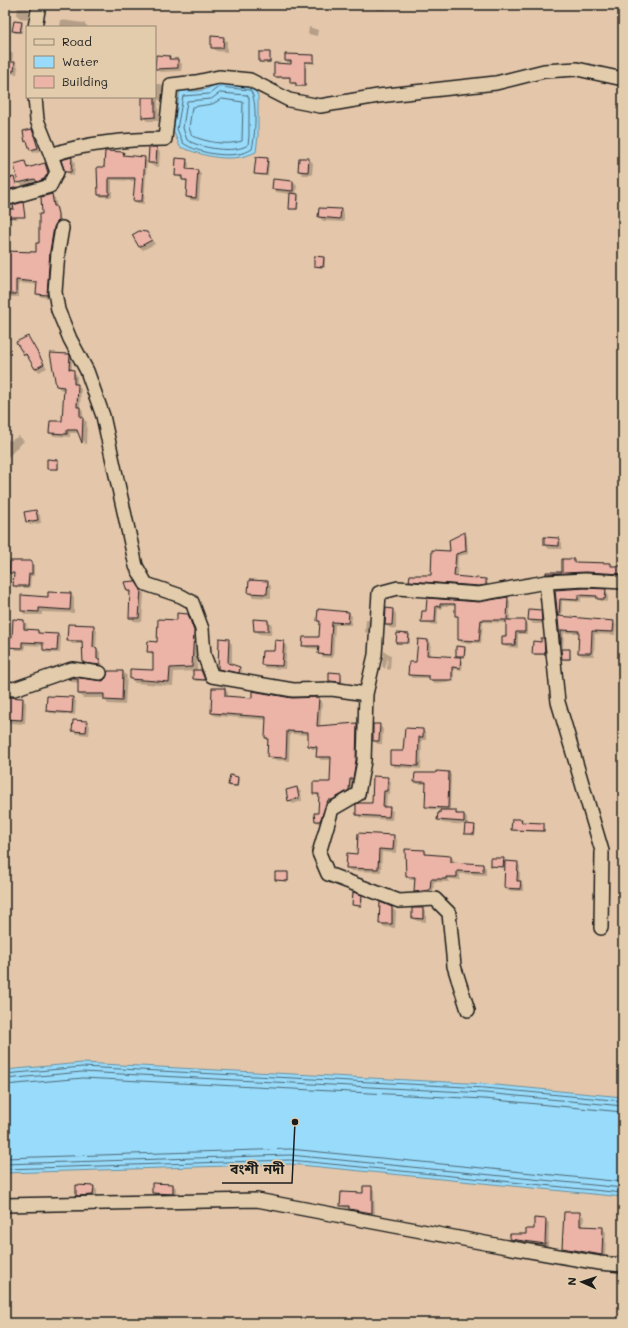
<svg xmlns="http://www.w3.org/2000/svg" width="628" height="1328" viewBox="0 0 628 1328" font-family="Mali,'Noto Sans Bengali',sans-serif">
  <rect width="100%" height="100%" fill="#e4c7aa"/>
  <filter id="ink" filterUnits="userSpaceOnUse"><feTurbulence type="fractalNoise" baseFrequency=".025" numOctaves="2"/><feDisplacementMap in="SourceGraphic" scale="8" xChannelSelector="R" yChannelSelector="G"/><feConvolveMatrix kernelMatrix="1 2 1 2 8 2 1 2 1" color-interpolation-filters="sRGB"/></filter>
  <g filter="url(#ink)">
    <path fill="#98dbfa" stroke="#668fa1" d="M217,83L253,86L258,96V136L256,152C231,164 204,156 180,147L173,130L180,90C195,92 205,92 217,83Z
      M82,1063L485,1084L623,1097V1197L290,1164L5,1173V1070Z"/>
    <path fill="#0003" d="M18,5H29L28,19L20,18L17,15Z
      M374,5H385V10H376Z
      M61,20L84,23L88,27H60Z
      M21,23L23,24L22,33H15L13,31Z
      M309,27L318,30L317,36L308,34Z
      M223,38L227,41V52L216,51L212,47Z
      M5,44L10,47L9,51L13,54L12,63L18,66L17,74H5Z
      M269,53L271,63H262L260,61Z
      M314,56L315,64L306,63V87H299L297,84H292L291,78H277L275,76L292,65V62L286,60Z
      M169,57L172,60H178L182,64L181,71L160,72L156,69Z
      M155,84H161L165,88L164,101L158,100L159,121H147L143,117L147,97H155Z
      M32,130L35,133L40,151L33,153L26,141Z
      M156,148L160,152L159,167L153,166L149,163Z
      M123,153L126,157L144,158L147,161L144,204L137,203L134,200L136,181L112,180V197H102L99,195Z
      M71,158L75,162L74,176L70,175L66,171Z
      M267,159L269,161L268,176L257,175L255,174Z
      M300,159H309L313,163L312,175H303L299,171Z
      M186,160L189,163V171H198L201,174L199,201L190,200L187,197L188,183L176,175Z
      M25,162L29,168L45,164L48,168L51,177L41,185L38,182L23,186L19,182Z
      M5,180L10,193L5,195Z
      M293,182L297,186L296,195L299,196L298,210L290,208V194L276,192L273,188Z
      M52,195L55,198L61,225L50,298L41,297L37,294L38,285L19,283V297H5V263L37,253L40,244L44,215Z
      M13,206L18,219L5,218V208Z
      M340,210L344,214V222L323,221L319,217Z
      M147,233L155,244L143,250L140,247Z
      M324,257L325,259V268L316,267L315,266Z
      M28,337L47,368L39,372L30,358L28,359L24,355L18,343Z
      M5,341L11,352L5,356Z
      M68,354L72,358V371L77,375V385L81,389L80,408L83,411V419L87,422L86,445L79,433H70V437L54,436L50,433L63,422L65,390H61L57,386Z
      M19,436L24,441L5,460V437L10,441Z
      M58,461L59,470L48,468Z
      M5,470L11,479L5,482Z
      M36,511L40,515L41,523L30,525L26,522Z
      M465,534L467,536L468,554L458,556L457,577L485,580L488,583V587L482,588L413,583L410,580L432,576Z
      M559,539L562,543V549H549L545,545Z
      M563,560H573L577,563L610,564L614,567H623V577H550L547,573H563Z
      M32,562L34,564V576H31L30,588H16L14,585V575L10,573Z
      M135,582L144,594L142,622L134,621L130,617L131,595L127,591Z
      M268,582L271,586V598L253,597L249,593Z
      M605,590L608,593V602L601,601L597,598H581V602L562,601V618L613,622L616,625L615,635L595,634L594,656H582L579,653L580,633H564L563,649L562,648L556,591Z
      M71,594L74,598V613L42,612V615H25L22,611L49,598Z
      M507,598L510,601V621H524L527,624V634H518V648L506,647L503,645L507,637V623L483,622L481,643H462L459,640V618L456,615V606H442V609H438L437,625L425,624L422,622L427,612L428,599L479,603Z
      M393,610L396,614V629L390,628L386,625Z
      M540,611L544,615L545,624H533L529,620Z
      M349,613L352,616L351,625H335L333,658L323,657L319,654L320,649L307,648L303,645L320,638L321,623L318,621Z
      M187,615L192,620L198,636L197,671L202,673L206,681H195L194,671L174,672L173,686L135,683L131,679L154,671V656L148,651L178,621Z
      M366,619H369L373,623L372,636L365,632Z
      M24,621L27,624L26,630L38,631L41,634L58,635L61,638L60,653H47L44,650V646L25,645V650H16L13,647Z
      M268,621L272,625L271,635L259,634L255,630Z
      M93,626L97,630L96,648L100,652V661L103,664V668L88,666L84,662L83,644H72L68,640Z
      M409,635L410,636V644L397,642Z
      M543,639L546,655H535L534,653Z
      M228,640L232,644V666L240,668L243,672L222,669V671L243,674V676L223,672L219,669Z
      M428,640L431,643L430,657L459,658L457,656L464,648L466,649L465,658L459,657L463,661L462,670L454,669V682L433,683L430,678H412L409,675L417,663Z
      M276,641L284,642L287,645L285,669L265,668L262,665L263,652L275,653Z
      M570,650L571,660H564L563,658Z
      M384,651L391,655L390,670L387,669L388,656L385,669L382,666Z
      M123,672L127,676L125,705L108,704L105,700V698H83L79,694V683L72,682L69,679L103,682Z
      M341,674L342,683L330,680Z
      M225,689L228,693V697L318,698L322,702L320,727L357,724L360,728L356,782H353V793L324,824H319L316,821L319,814L320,797L314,794L331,783L332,760H321L317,756L318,750L312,749L309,746V735L290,734L289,761L271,760L268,757V740L266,737L267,720L215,716L212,713Z
      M73,698L76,701L75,715L50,713L47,710Z
      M23,699L26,703L25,724L10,723L6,719Z
      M86,722L90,726L89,735L77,734L73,731Z
      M379,725L383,729L382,744H377L374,740Z
      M423,730L426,733V740H422L421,769L394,767L391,764L404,752Z
      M5,753L9,771L5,772Z
      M448,773L451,775L450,811L464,815L467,818V826L476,828L475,836L465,833L466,825L442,823L439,820L441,810L429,809L426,806L427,784H418L415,781Z
      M237,778L239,779L238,787H231L229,785Z
      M387,778L391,781L390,794H387L386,808L393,811L392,820L360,818L357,814L373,804Z
      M297,788L301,792L302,801L293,804L289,800Z
      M521,820L523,823L544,824L545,832L514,831L512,829Z
      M393,836L397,839L396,853L382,852L381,872L351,871L347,867L358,855Z
      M425,851L428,855L451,857L454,860V863L483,865L486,868V875L460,874V880L449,879V882H434L433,893L418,895L415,892L416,880H410L407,876Z
      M503,859L505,862L517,863L520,866V881L523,885V891H508L505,888L506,868L491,866Z
      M288,873L289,882L276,880Z
      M361,896L363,898L362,907L355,906L353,904Z
      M392,908L396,912L395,928L384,927L380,923Z
      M423,909L426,912V922L417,921L413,918Z
      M173,1185L176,1188V1197L157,1196L153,1192Z
      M93,1187L97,1190V1199H81L77,1195Z
      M371,1187L374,1190L375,1215L353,1212L341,1206L364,1194Z
      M580,1213L584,1217L583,1227L602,1228L606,1232L605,1258L567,1252L563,1248Z
      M545,1220L549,1223L548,1247L514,1242L511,1239L527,1236Z"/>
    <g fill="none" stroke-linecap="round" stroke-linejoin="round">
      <path stroke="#4e6875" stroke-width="1" d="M219,87L250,90C258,99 255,137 252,149C236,160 198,154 183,143L177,129L183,96L209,94Z
        M220,93L247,95L249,98V136L248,145C234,154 200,148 187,140L183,128L187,101L211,99Z
        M222,99L243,102L242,141C226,146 207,142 192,136L189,128L192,107L212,104Z
        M5,1074L82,1067L485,1088L623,1101
        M5,1079L82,1072L485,1093L623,1106
        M5,1085L83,1078L484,1099L623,1112
        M5,1158L290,1149L623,1182
        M5,1164L290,1155L623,1188
        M5,1169L290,1160L623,1193"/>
    </g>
    <path fill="#ecb3a7" stroke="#1c1c1c" d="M14,21L22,22L20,32L12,31Z
      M211,36L224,37L223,48H211Z
      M259,52H270V62H259Z
      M285,54L314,55V62H305V86H296V83H290V77H274V63L291,64V61H285Z
      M156,55L170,56L169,59H178V68L155,69Z
      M5,62H15L14,71H5Z
      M142,97H155V117L142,118Z
      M32,129L38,148L30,150L27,141L25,142L23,131Z
      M149,147H157L156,163H148Z
      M105,151L124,152L123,155L145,157L142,201H133L135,178H109V195H98L97,167H104Z
      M72,157L71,172H65L61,160Z
      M256,157L268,158L266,175L254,174Z
      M176,158L187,159L186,169L198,170L196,198L186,197L187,180H182V176H175Z
      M299,158H309L308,172L298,171Z
      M25,161L27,168L45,163L48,173L44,179L37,182L35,179L18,183L14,164Z
      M14,177L17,187L8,190L5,179Z
      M273,179L293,181V191L272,189Z
      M290,193L298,194L297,209H289Z
      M52,194L54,206H56L58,214V221L54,227L50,251L47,295L36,294L37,282L16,280V294H5V251L36,252V243H39V214H42L41,197Z
      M23,202L25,217H5V209H14L13,205Z
      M319,208L341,209L340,219L318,217Z
      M139,231L147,232L152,240L139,247L132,235Z
      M314,256L324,257L323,267L314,266Z
      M28,336L44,364L35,369L26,354L24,355L16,342Z
      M50,353L69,354L70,355L69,369L74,370V384H78L77,407H80V417H83L82,443L77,430H67V434L49,433L50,421H62L64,387L56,386Z
      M47,459L58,460V469H47Z
      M36,510L38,520L26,522L24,512Z
      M465,532L466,551L456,554L454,576L486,579V585L479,586L409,581L410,575H431L432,550L450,551L449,540Z
      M544,537L559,538V546L544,545Z
      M562,559H574V562L611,563V566H623V574L585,572L546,574V572H562Z
      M10,561H32V574H29L28,586H13L14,573H9Z
      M249,580L268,581L267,594L248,593Z
      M135,581L141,589L139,618H129L130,591H127L124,582Z
      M585,588L606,589L605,599H597V596L578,595V600L560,599L559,616L614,621L613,632L592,631L591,653H578L579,631L561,630V648L555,590Z
      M48,592L71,593L70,610L39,608V612L21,611V595L48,597Z
      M508,597L507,620H525V632H516L515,645H502V636H506V620H481L479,641L458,640V616H455V604H440V607L436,606L435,622H421L422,611H426L427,598L479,602Z
      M386,608L393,609L392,625H385Z
      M318,609L349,612L348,623L332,622L330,655L318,654L319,646H302L303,637H319L320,621H317Z
      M529,609L541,610L542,621L528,620Z
      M177,613L188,614L194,631L192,667L170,668L169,682L130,679V669L153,670V652H147L148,641L157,642L158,619L177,620Z
      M13,619L24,620V629L38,630V633L58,634L57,651L43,650V643L22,642V648L5,647V637H12Z
      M253,619L268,620V631H254Z
      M68,624L94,625L93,647L97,648V659H100V665L83,663L82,641H67Z
      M397,633L409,634L408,643H396Z
      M219,638L229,639L228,663L240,667L239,673L218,669Z
      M541,638H544L545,654H532L533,641L541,642Z
      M418,639L428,640L427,655L461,657L460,668L452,667V680H429V676L408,675L409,662H416Z
      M275,640L284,641L282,666L261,665L262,651H274Z
      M456,646L465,647L464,656H456Z
      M561,649H570V659H562Z
      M193,670H201L205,680L193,679Z
      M108,671H123L122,701L104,700V694H78V679H68L73,677L103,681L106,678Z
      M329,672L341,673V682L329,681Z
      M212,688H225V696L252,698V691L292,698L319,697L317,726L357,723L356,760L353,779H350L349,790L332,800H328L320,821H315L314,813H318L319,794H313V782H330L331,757H316L317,747L308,746V732L287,731L286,758L267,757L268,738H265L266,717L211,713Z
      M47,696L73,697L72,713L46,711Z
      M6,697L23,698L22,720L5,719Z
      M73,720L87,721L86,732L72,731Z
      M373,724H380L379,741H373Z
      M405,728L423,729V737H419L418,766L390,764V751H403Z
      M436,771L449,772L448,808L425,807L426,782H414L415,773H436Z
      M230,775L238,777L237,786L228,785Z
      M373,776L388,777L387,791H384L383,807H390L389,817L356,815V804L359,803H372Z
      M297,787L299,798L288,801L286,790Z
      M440,810H456V814H464V822L437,820L438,813H440Z
      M512,819H522L521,822L544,823V831L511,830Z
      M465,824L475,825L474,834H464Z
      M358,833L394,835L393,850L379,849L378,869L346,868L347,853L357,854Z
      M405,849L425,850V854L451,856V862L483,864V872L457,871V877H446V879H431L430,890L414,892L415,877H406Z
      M490,858H504L503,867L490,866Z
      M505,861L518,862L517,881H521L520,889L504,888Z
      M275,872H288V881L275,880Z
      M353,892L362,895L361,906L352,905Z
      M380,902L392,907V924H379Z
      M412,908H423V919L412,918Z
      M152,1183L173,1184V1194L152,1193Z
      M76,1185L94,1186L93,1195L76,1196Z
      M363,1186H372V1213L349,1209V1206H340L341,1192L363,1193Z
      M564,1212H580V1226L603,1227L602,1255L562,1248Z
      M534,1218L546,1219L545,1244L510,1239V1234H526V1229H534Z"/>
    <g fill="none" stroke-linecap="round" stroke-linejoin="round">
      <g stroke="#1c1c1c" stroke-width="16">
        <path id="minor" d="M35,27L39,5
          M35,97L37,120L51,155
          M5,199L50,186L57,172L51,155C84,143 130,139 165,139L171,85L196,82L219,77L250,80L289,100L320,106L378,96L496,83L544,71L577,69L623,79
          M62,228L58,252L55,292L58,310L70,339L87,371L103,416L136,566L146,584L181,596L192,602L202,629L204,655L212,676L293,690L332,689L366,694L375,655L379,593L398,588L479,594L546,582L585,580L623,582
          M546,582L558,702L602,851L601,928
          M5,688L14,689L72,669L100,673
          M366,694L364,761L358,794L332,809L319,853L328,874L399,901L435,899L449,913L454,966L468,1010
          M5,1205L257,1200L501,1246L599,1263L623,1265"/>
      </g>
      <use href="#minor" stroke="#e2ccab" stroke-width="13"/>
    </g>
  </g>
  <path fill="none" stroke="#1c1c1c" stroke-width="1.5" d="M295 1122L292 1183H222"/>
  <circle fill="#1c1c1c" stroke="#e2ccab" stroke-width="1.5" cx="295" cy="1122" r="4"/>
  <g font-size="14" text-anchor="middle" font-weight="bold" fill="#1c1c1c" stroke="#e2ccab" stroke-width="3.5" stroke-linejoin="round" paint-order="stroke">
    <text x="257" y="1174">বংশী নদী</text>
  </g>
  <rect width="628" height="1328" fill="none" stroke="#e2ccab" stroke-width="20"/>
  <rect x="10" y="10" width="608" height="1308" fill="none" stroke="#1c1c1c" stroke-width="1.5" filter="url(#ink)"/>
  <rect x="26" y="26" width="130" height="72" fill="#e2ccab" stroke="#938672"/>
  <rect x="34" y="39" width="20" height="6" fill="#e2ccab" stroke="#938672"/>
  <text x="62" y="46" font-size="12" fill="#1c1c1c">Road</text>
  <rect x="34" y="56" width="20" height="12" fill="#98dbfa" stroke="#938672"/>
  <text x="62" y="66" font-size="12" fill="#1c1c1c">Water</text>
  <rect x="34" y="76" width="20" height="12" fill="#ecb3a7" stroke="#938672"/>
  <text x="62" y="86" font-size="12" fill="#1c1c1c">Building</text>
  <g transform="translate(582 1282) rotate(273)" stroke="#e2ccab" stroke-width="3" paint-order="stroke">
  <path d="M0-3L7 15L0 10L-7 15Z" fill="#1c1c1c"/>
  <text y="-6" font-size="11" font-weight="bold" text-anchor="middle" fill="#1c1c1c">N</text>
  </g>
</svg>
